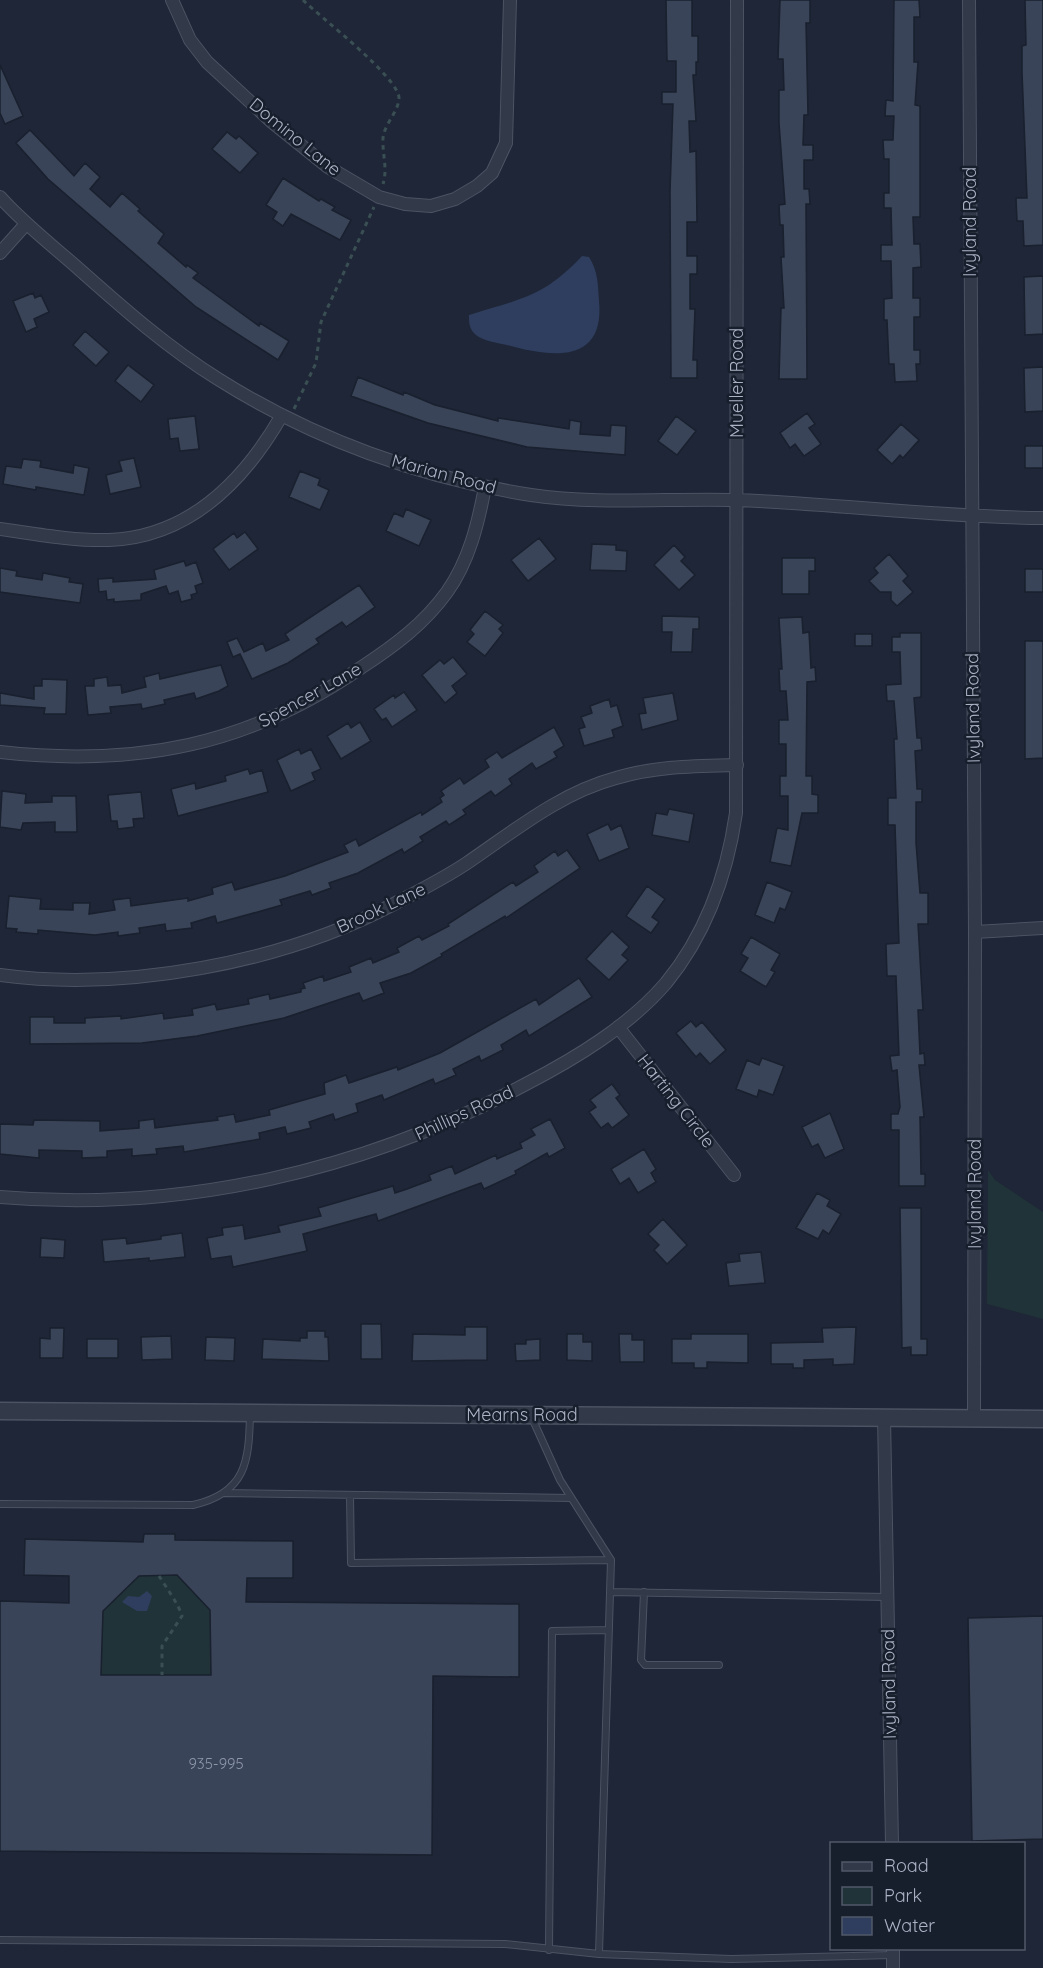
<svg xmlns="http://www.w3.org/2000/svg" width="1043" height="1968" viewBox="0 0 1043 1968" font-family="Quicksand,sans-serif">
  <rect width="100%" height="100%" fill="#1e2637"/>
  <path fill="#203338" d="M988,1170L995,1180L1043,1212V1319L987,1304Z
    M177,1575L210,1610L211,1675H101L103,1611L139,1576Z"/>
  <path fill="#2f3e5e" d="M582,256L589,257C598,271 598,285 599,301C605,365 550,357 507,345C498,343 483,341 476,335C469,329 469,323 469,315C520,299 544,297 582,256Z
    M147,1591L152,1596L147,1611H137L122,1602L128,1596L139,1597Z"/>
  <path fill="#3a4458" stroke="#19202e" stroke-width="1.5" fill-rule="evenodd" d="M666,0H692V36H698V62H696V75H693L696,121H689L690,152L696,151L697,222H687V256H697V274H690V309H695L693,360H697V378H671L670,192L673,104H662V92H676V61H667Z
    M780,0H810V23H806L808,115H804L803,145H813V160H804V189H809L810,204H806L807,379H779L781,308H784L781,257H784L783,225H780L779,205L785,204L779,123V90H784L783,59H778Z
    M894,0H919L920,17H914V62H918L915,105L920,106V217H913L914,244H920L921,267L913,268V298H920V317H914V350H920V364H916L917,381L895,382L894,364H889L887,320H884V299L892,298L891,261H881V245H892L891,208H884V193H889V159H884L883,140H893L894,116H885L886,100L893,101Z
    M1025,0H1043V245L1024,246L1023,221H1017L1016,198H1027L1022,72V46L1026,45Z
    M0,65L23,116L5,124L0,113Z
    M30,130L74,176L85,163L100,177L90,189L110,207L122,193L140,209L138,211L164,234L158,243L186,267L187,265L198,273L193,278L259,326L260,323L289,341L278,360L196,307L48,179L16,143Z
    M227,132L236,139L239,136L258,153L240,173L212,149Z
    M283,178L319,201L321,199L335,207L332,210L351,220L340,240L291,214L283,226L273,219L277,212L266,205Z
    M1043,276V334L1025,335L1024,277Z
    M33,293L35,298L41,295L49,312L34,319L37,327L26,332L13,301Z
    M85,331L109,352L96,366L73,345Z
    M128,365L154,385L141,402L115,381Z
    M1043,367V411L1025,412L1024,368Z
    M358,377L403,395L404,392L435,405L498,421V418L569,429L570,420L581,422L580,434L610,436L611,425L626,426L625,455L527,447L428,423L351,396Z
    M807,413L815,424L809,428L821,444L804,456L795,444L790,448L780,433Z
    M195,416L199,449L180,451L178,438L170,439L168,419Z
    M676,416L696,431L677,455L658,441Z
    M901,424L919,440L903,458L900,455L892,464L877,450Z
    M1025,446H1043V468H1025Z
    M134,458L141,487L110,494L106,475L122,471L119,461Z
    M23,459L41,461L40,467L73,473L74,465L89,468L84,495L36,487V490L3,484L6,466L21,468Z
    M300,471L320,479L318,485L329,490L320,510L289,497Z
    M406,509L431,520L419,546L386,531L394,513L403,517Z
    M245,532L258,549L229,570L213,549L234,533L237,538Z
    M539,538L556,559L528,581L511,560Z
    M592,544L616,545V550L627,551L626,571L590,570Z
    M674,545L685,557L681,561L695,575L679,590L654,565Z
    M889,554L908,576L903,581L913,592L897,606L891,600V592H880L869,581L878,573L874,568Z
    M782,558H815V571H809V594H782Z
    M184,561L186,566L196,562L203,583L195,586L197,593L191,595L192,599L181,602L178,591L169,594L166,586L141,594V600L114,602V599L107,600L106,591L99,592L98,579L113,578V582L156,579L154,570Z
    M0,568L17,571L16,576L42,580L43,573L70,578L69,582L83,584L80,603L0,592Z
    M1025,569H1043V592H1025Z
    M359,585L375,607L346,627L342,622L316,639L319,643L288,663L252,679L240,654L233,657L227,642L237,638L244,652L263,643L266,651L289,640L285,634Z
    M485,611L503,625L499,629L503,633L485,656L467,642L474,634L470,630Z
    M662,616L699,617V629H693L692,652H671L672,632H662Z
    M802,617L803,633L809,632L811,668L815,667L816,681L807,682L806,776H812V794L818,795V813H802L791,866L770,862L777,828L788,830V796H780V776H786V744H779V720H788L786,691H780L779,669H782L779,618Z
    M900,633H921V697L914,698L917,738H921L922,750L915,751L917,789H922V802H916V843L920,893H928V924H918L923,1010H918L920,1054L924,1053L925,1065H919L924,1117H920L921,1174H925V1186H899V1130H891V1114H898L900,1107L897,1070L892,1071L890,1056L899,1055L896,976H887L886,944L899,943L895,825H888V798H896L894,739H897L894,701H887L886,685L901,684L900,652H892V637H900Z
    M855,634H872V646H855Z
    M1025,641H1043V758L1025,759Z
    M453,657L467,674L452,686L457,693L445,703L422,675L440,660L444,664Z
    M221,665L228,686L219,691L196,699L194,693L164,700L165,704L142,709L141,704L110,707L111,713L88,715L85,686H94V679L107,677L108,686L121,685L122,693L146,687L144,677L159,673L160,679Z
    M42,679L67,680L66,714H44L45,708L0,705V693L34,699V686H42Z
    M404,692L417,710L392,727L386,718L382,720L374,709L394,695L395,698Z
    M673,693L678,720L642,730L639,714L646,713L643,698Z
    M609,699L611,707L617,705L623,726L612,730L614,737L584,746L579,729L585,727L581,717L592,713L590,706Z
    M360,722L371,741L341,759L327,736L348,723L351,728Z
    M554,727L564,746L554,752L557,757L536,769L532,763L509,779L512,784L495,796L491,791L463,810L466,814L449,825L446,821L420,837L423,841L404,853L402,849L358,873L329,883L331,888L312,895L310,891L280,900L282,905L261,911L217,923L215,916L191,923L192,928L166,931L165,924L139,928L140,933L118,936V932L95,935L38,930V934L16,932L17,929L6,928L9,896L41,899L40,909L73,910V903H90L89,914L115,910L113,900L130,898L131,906L188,898V901L213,894L212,888L232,882L235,890L285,876L348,852L344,845L356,839L359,846L421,812L422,815L442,802L440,798L444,795L441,791L460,778L464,784L489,767L485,760L497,752L502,758Z
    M299,749L301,754L311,749L321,769L312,773L315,780L291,791L277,760Z
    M248,769L250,774L262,770L268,792L178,816L171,789L195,783L196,789L226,781L225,776Z
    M2,791L26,794L25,803L52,802V796H76L77,832H55V822L23,823L21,830L0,827Z
    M141,792L144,818L133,819L134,827L118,829L117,821H111L108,795Z
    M669,809L694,814L689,842L652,835L656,813L667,815Z
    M608,824L611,830L621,825L629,848L599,861L587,834Z
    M567,850L580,868L506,918L505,916L441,954L442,956L411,973L380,983L384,993L363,1001L359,993L284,1018L197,1036L142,1043L30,1044V1017H54V1023H85V1018L121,1016V1019L163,1013L164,1019L193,1015L192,1009L215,1004L217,1010L249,1004L248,999L269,994L270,999L301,992V989L305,988L303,983L323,976L324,981L351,972L349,967L371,958L373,963L399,952L397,948L419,936L422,940L449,926L448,924L513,882L516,886L538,872L534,866L555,851L558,856Z
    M767,882L792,892L785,910L780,908L774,923L755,915Z
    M647,886L665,899L652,917L659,922L651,933L626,916Z
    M612,931L629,947L622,955L628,960L609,980L586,959Z
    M751,937L780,954L771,970L775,972L766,987L740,971L748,958L741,954Z
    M579,978L592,997L529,1036L526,1030L501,1045L503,1050L481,1061L479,1056L453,1069L456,1075L435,1084L433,1079L384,1100L382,1095L356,1104L358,1112L335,1120L333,1114L309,1122L311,1128L287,1134L285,1127L259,1133L260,1139L184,1152L183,1146L156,1149L157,1154L132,1156V1149L107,1151V1157L82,1158V1151L39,1150V1158L0,1154V1124L33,1125L34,1120L100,1121V1131L139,1128V1121L154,1119L155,1128L218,1120L217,1117L234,1114L236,1122L270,1115L269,1110L325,1094L324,1083L346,1075L349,1083L397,1067L398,1070L440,1053L536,999L539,1005Z
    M691,1021L696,1027L702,1022L726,1050L710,1064L700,1053L696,1057L676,1033Z
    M762,1058L784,1066L773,1095L759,1090L757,1097L736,1089L747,1060L759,1065Z
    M612,1084L620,1095L616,1098L629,1115L612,1128L608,1123L601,1128L589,1112L596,1107L590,1100Z
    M830,1113L844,1149L825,1158L818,1144L812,1147L802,1127Z
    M550,1119L565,1148L549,1157L547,1153L515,1171L516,1174L484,1189L481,1183L378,1221L376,1214L303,1234L307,1251L233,1267L231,1256L211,1259L207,1238L223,1235L222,1228L243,1225L245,1239L280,1232L278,1226L321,1216L318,1208L393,1186L395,1193L407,1189L431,1180L429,1175L452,1166L455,1174L496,1155L497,1159L522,1148L520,1143L535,1135L531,1129Z
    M644,1149L656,1169L651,1173L656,1182L638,1193L629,1178L620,1184L611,1169Z
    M817,1193L830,1200L827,1206L841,1214L829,1234L823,1230L818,1239L796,1228Z
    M900,1208H921V1339H927V1355H911V1347L902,1348Z
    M663,1219L687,1245L667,1264L654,1250L659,1245L648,1234Z
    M182,1233L185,1257L149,1261V1258L104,1262L102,1240L126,1238L127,1244L161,1239V1236Z
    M41,1238L65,1240L64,1258L40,1257Z
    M761,1252L765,1283L729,1286L726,1263L740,1261L739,1254Z
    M361,1324H381L382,1359H361Z
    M465,1327H487V1360L412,1361L413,1334L465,1335Z
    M856,1327L854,1364L833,1365V1359L804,1360V1368H793V1364H771V1343L823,1342L822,1328Z
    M50,1328H64L63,1358H40V1338L50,1339Z
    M307,1331H325V1337H328L329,1361L262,1359L263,1339L300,1341V1338H307Z
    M567,1334H583V1342H592V1361L567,1360Z
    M619,1334H632V1340H644V1362H620Z
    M691,1334H748V1363L707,1362V1368H694V1363H672V1339H691Z
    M171,1336L172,1359L142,1360L141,1337Z
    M206,1337L235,1338L234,1361L205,1360Z
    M87,1339H118V1358H87Z
    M540,1339V1360L516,1361L515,1344H526V1340Z
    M144,1534H175V1540L293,1541V1578H247L246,1602L519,1604V1677L433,1676L432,1855L0,1851V1601L69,1603V1576L24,1575L25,1539L143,1542ZM177,1575L210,1610L211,1675H101L103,1611L139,1576Z
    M1043,1616V1839L972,1841L968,1618Z"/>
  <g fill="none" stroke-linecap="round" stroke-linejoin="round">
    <g stroke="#4c5363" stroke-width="8">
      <path id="service" d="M532,1418L560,1480L611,1560L599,1954
        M224,1493L571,1498
        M350,1495L351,1563L611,1560
        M0,1504L193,1505C246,1493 249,1462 250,1414
        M610,1592L887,1597
        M644,1592L641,1660L645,1665H719
        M0,1940L505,1944L599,1954L731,1959L893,1955
        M549,1950L552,1631L609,1630"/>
    </g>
    <g stroke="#4c5363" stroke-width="14">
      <path id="minor" d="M172,0L190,40L207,62L272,122L328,167L379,197L405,204L431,206L455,199L477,186L492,173L506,143L510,0
        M969,0L975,932L974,1417
        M0,197C24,224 53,246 80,270C124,309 168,348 218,379C313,439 421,478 531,495C599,505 668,498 736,500C839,504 940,517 1043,518
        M0,253L26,224
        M0,529C36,534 73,541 109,540C190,537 244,481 282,415
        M0,752C136,767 248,746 362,667C394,646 424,624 447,592C469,561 478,524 485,487
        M975,932L1043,928
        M0,975C124,992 281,963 392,905C417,892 443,879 467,863C514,831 560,793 616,778C656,766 696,766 737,765
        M618,1027L734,1175
        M0,1197C183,1213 365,1170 526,1084C576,1058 629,1026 666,983C707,933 727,875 736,813L737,0
        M884,1417L892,1844
        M893,1948V1968"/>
    </g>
    <g stroke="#4c5363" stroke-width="19">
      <path id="tertiary" d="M0,1411L1043,1419"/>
    </g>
    <path stroke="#3a4f53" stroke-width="3" stroke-dasharray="4.5 4.5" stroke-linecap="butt" d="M303,0C320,17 401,79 399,99C398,112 384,125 383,138C382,154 388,168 383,184
      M294,409L316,363L321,322L374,207
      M159,1576C166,1587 179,1605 182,1616L162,1646V1675"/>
    <use href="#service" stroke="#323948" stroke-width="6"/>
    <use href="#minor" stroke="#323948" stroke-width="12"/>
    <use href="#tertiary" stroke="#323948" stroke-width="16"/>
  </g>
  <g text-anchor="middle" stroke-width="5" stroke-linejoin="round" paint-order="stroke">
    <g font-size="15" fill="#8f97aa">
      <text x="216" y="1769">935-995</text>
    </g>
    <g font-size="18" fill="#abb3c5" stroke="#171e2c">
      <text transform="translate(295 137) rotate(39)" y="6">Domino Lane</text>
      <text transform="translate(970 222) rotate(-90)" y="6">Ivyland Road</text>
      <text transform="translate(737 383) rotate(-90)" y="6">Mueller Road</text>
      <text transform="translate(444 474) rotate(15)" y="6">Marian Road</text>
      <text transform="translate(310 695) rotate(-29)" y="6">Spencer Lane</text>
      <text transform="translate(973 708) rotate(-91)" y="6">Ivyland Road</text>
      <text transform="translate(381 908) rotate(-25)" y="6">Brook Lane</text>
      <text transform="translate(676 1101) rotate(52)" y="6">Harting Circle</text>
      <text transform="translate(464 1113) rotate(-25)" y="6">Phillips Road</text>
      <text transform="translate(975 1194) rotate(-90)" y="6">Ivyland Road</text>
      <text x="522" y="1421">Mearns Road</text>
      <text transform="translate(889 1684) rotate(-91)" y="6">Ivyland Road</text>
    </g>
  </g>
  <rect x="830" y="1842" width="195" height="108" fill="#171e2c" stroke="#525a69" stroke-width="1.5"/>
  <rect x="842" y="1862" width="30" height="9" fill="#323948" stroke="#525a69" stroke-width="1.5"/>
  <text x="884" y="1872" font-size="18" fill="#abb3c5">Road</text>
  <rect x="842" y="1887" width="30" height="18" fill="#203338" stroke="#525a69" stroke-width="1.5"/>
  <text x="884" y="1902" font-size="18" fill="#abb3c5">Park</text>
  <rect x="842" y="1917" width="30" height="18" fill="#2f3e5e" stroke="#525a69" stroke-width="1.5"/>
  <text x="884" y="1932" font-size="18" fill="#abb3c5">Water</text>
</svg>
